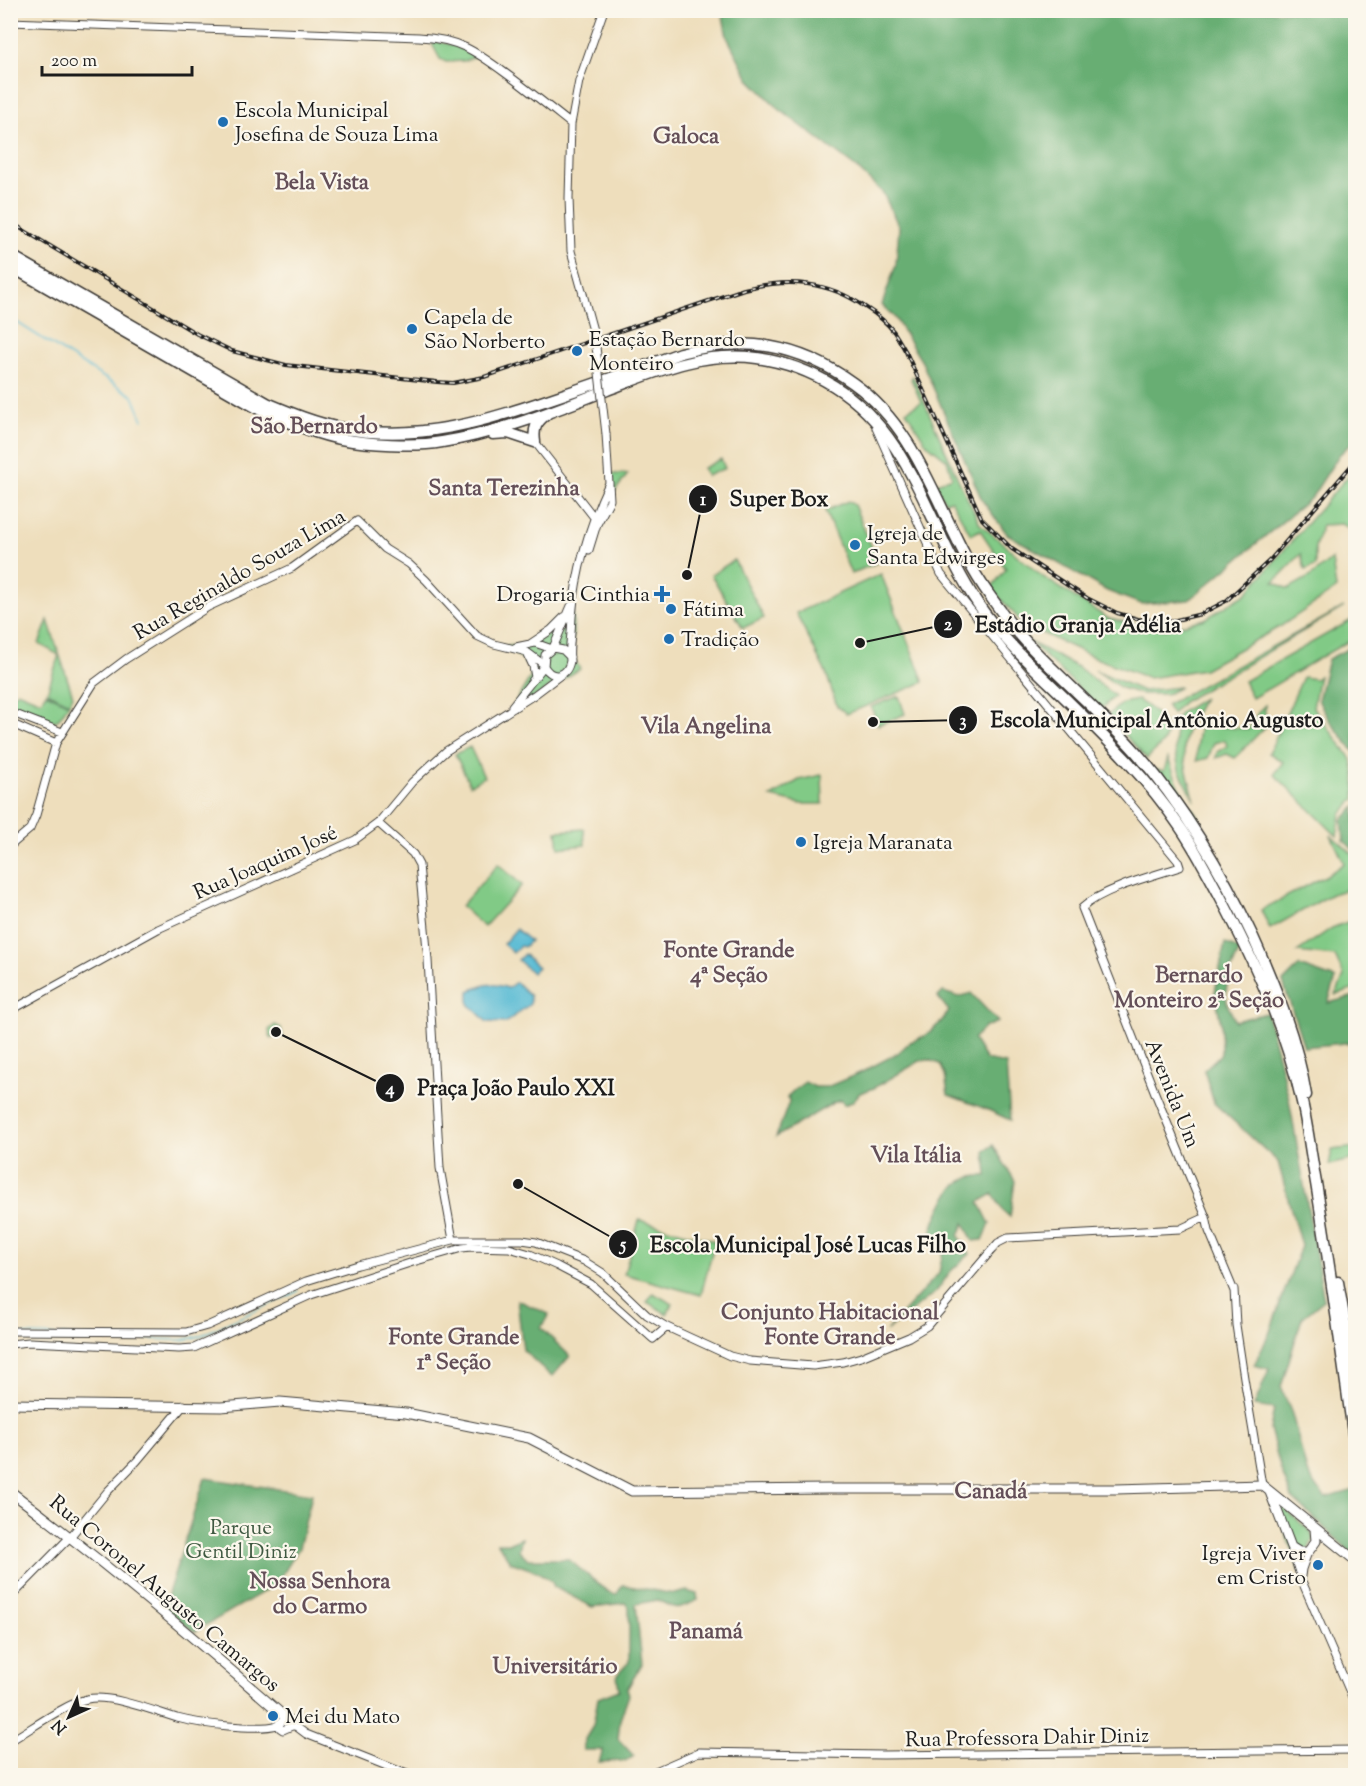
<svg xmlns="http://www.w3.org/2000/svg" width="1366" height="1786" viewBox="0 0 1366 1786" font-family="'Sorts Mill Goudy',serif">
  <rect width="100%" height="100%" fill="#fbf7ec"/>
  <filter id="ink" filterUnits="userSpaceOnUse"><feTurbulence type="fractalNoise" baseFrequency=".0167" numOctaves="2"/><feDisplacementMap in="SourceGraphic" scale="12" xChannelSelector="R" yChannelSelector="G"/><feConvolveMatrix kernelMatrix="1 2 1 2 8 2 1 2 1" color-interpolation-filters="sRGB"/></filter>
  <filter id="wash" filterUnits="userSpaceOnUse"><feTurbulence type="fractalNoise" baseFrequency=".008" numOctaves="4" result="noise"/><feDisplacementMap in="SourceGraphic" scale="24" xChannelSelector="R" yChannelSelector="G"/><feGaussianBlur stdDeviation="1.35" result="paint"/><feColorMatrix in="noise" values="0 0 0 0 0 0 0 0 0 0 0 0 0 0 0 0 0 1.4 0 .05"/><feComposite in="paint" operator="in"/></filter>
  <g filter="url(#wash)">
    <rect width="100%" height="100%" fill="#eedebc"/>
    <path fill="#81ca86" stroke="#4e7351" stroke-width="1.5" d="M435,41L457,46L477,56L464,61L446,62L440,59L432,44Z
      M913,376L958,479L980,524L1043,577L1109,619L1165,629L1205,619L1246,594L1355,468V533L1342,524L1322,525L1315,547V566L1305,570L1301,554L1274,582L1288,589L1311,576L1332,559L1336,589L1281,626L1204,669L1149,678L1098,659L1024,625L991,588L1006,569L980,530L971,535L951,500L945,502L934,484L952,477L947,460L926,443L906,411L921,402L911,379Z
      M721,459L725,468L707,476L703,468Z
      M612,474H628L612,495Z
      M848,501L854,505L878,562L851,574L825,511Z
      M734,560L764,618L743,628L711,575Z
      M881,574L924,682L847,714L837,706L826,673L796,613Z
      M573,605V657L580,669L509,713L531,676C528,658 513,652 499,646L531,645L551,631Z
      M1344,607L1183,702L1172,714L1166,705Z
      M1355,618V638C1320,656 1287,679 1252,698L1244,681Z
      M48,620L73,696L69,703L47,692L59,655L39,644Z
      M1030,642L1079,668L1115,696L1101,709Z
      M1095,670L1143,691L1180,687L1167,694H1142L1121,688Z
      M1319,676L1313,707L1352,760L1355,774V799L1341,814L1337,836L1274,774L1283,762L1269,753L1303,677L1315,679Z
      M17,691L41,701L46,693L69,704L58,720L50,722L11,705V700Z
      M899,696L905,714L878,725L871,707Z
      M1204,698C1176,740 1182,755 1195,801L1179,770L1175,749V720L1181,712Z
      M1138,700C1150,708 1174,723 1164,741C1160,747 1152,753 1147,759L1107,716L1122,703Z
      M1265,705V727L1235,758L1227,754L1216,758L1217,752L1227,746L1225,740L1214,743L1208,758L1197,761V742L1200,725L1249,729L1259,711Z
      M470,747L484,777L470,785L455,754Z
      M1168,758C1172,768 1176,780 1181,790C1187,803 1210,828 1207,842L1155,770L1164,771Z
      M822,775L823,804H801L771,797L799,780Z
      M584,829L585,845L559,848L557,831Z
      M1331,835L1355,856V887L1332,894L1270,929L1261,910L1329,874L1344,863Z
      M498,864L522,885L484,927L461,906Z
      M1355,919V989L1336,995L1344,976L1335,956L1297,952L1332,928Z
      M275,1025L281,1028L283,1037L270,1038L269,1030Z
      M1355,1147V1159L1329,1165L1332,1150Z
      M639,1220L715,1241L701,1295L624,1274Z
      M653,1293L673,1304L667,1314L647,1302Z
      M1273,1499L1311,1532L1313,1539L1299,1570Z"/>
    <path fill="#68ae73" stroke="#426548" stroke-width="1.5" d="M722,11H1355V440L1339,455L1312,497L1189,600L1141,604L1107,591L1007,534L982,500L922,362L895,318L882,305L896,264L899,227L883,193L854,166L779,109L749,79L727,37Z
      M1355,645V753L1329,720L1318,700L1328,659Z
      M1355,807L1356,850H1354L1344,841L1342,820Z
      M1225,943L1240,950C1233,965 1223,985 1227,1002C1228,1008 1233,1015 1235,1021L1267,1013L1289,1099L1324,1300L1302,1318L1281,1387L1292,1414L1307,1472L1325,1498L1355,1490V1556L1292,1498L1281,1470L1270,1429L1274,1409L1254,1406L1269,1369L1254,1365L1269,1334L1301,1246L1278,1162L1214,1103L1204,1070L1221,1054V1025L1215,992Z
      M1299,966L1336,979L1328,1003L1355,996V1042L1304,1047L1283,982Z
      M943,992L959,997L971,993L998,1022L985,1027L973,1039L986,1060L1006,1064L1010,1120L986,1109L948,1095L945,1075L940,1064L929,1060L920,1061L874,1088L860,1093L852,1102L844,1105L841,1100L833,1103L776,1137L789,1102L788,1096L794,1090L805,1082L815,1087H827L862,1072L898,1053L910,1042L925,1036L940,1023L949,1011L938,997Z
      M993,1145L1015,1181L1010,1217L1003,1211L993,1194L979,1202L990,1224L983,1240L973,1241L964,1223L959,1236L970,1254L951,1271L936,1292L886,1331L939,1273L943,1251L937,1250C935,1248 932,1245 932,1242C928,1228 948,1190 960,1182C968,1177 978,1175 987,1176L985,1151Z
      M517,1300L549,1314L541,1328L570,1356L552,1377L523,1350Z
      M205,1478L312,1494L299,1548L277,1584L194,1632L164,1606Z
      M522,1538L519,1550L528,1559H568L607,1591L616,1595L623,1585L674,1594L687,1591L697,1594L698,1600C678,1609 677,1611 658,1600L636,1604L642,1664L627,1689L629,1695L620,1720L618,1739L634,1756L626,1761L599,1762L603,1750H583L585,1739L593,1726L598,1698L619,1690L617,1675L629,1662V1607L625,1603L592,1607L554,1587L552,1582L538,1572L510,1562L498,1543H510Z"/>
    <path fill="#55b9d3" stroke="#386a78" stroke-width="1.5" d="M516,929L530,941L524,947L520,946L513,953L503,944Z
      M524,954L538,967L532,973L518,960Z
      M516,982L530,996V1004L505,1023L487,1022L469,1004V991C486,984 490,982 508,988Z"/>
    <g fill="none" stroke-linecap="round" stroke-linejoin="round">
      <path stroke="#55b9d3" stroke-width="1.5" d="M10,318L133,396L143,420
        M10,1337L19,1335L69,1336
        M86,1337L183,1340L200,1336L298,1291"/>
    </g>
  </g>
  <g filter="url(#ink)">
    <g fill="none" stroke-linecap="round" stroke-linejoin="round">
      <g stroke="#3c3934" stroke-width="9">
        <path id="minor" d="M10,22L419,37C462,39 479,54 512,78C532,93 552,109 571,124
          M583,294L571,251L569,198L571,124L579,81L604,10
          M876,428L941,574L1178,861L1180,867C1152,876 1102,889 1082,908L1155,1093L1206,1217L1209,1231L1234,1291
          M535,442L593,516
          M589,550L597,524L610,500L606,434
          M530,644L551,630L564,617
          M516,647L535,643L552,649
          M553,648L571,606
          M526,651L533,666L535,677
          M570,657L563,650L553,648L545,655L544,666C552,680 567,677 570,661C569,652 570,642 571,633C573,581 587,530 609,483
          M512,706L544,666
          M10,712L62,732
          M10,723L56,743
          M378,823L413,854L419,865L428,960L440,1168L453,1240
          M10,846L30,829L36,815L56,743L94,683L126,659L208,607L292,568L357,521L385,549L409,564L426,580L477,636L494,644L527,652L543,664
          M10,1011L158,929L355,840L378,823L412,782L446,751L534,695L562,674
          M1234,1289L1236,1325L1244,1378L1262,1485
          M10,1331L186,1332L207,1326L306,1281L358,1265L453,1240H522L536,1242L584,1261L603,1273L647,1315L667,1327L730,1356L750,1361L813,1366L843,1362L861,1357L909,1337L927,1326L990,1252L998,1243L1008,1238L1180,1229L1206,1217
          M10,1344L29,1342L179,1349L194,1348L311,1295L413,1262L462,1248L471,1247L509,1248L530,1254L557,1266L591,1284L653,1339L667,1327
          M1291,1547L1301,1579L1356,1706
          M1301,1576L1302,1569L1308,1552
          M10,1598L71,1536L107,1492L137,1461L184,1405
          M288,1719L279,1723L280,1728L283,1730L294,1725L306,1734L412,1776
          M10,1741C31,1729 65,1704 87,1699C111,1694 154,1711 177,1718C199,1724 258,1731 278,1725
          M644,1776L699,1752L883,1755L1356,1750"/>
      </g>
      <g stroke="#3c3934" stroke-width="11">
        <path id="major" d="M10,1404L221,1407L280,1402L406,1413L529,1438L632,1491L828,1489H1116L1262,1485L1356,1561
          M10,1491C108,1565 202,1644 294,1725
          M1270,1492L1291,1547L1299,1552H1308L1316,1541L1315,1529"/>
      </g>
      <g stroke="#3c3934" stroke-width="13">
        <path id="highway" d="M10,255L267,403C291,413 315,423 341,428C419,443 486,421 559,396C600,382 640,368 680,353C744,335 799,344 853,383C926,435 940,527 990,596C1002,613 1015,630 1029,645C1064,682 1103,714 1136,752C1185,808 1222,871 1253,937C1276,988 1297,1040 1306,1095
          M10,266L264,412C289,422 315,434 341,439C368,444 415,447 442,442C495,434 557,410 607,390C657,371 703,351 757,358C785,362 810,371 834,386C914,436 928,530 978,604C1002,639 1034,668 1065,698C1106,738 1148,779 1180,827C1196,850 1208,874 1221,898C1255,963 1286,1030 1302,1102C1308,1128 1311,1156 1316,1183C1331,1273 1343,1364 1356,1454
          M493,434L508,433L535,442C533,428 536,422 547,414
          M1338,1282L1356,1385"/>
      </g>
      <use href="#minor" stroke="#fff" stroke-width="7"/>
      <use href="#major" stroke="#fff" stroke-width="9"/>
      <use href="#highway" stroke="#fff" stroke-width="10"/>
      <g stroke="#1c1c1c" stroke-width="4">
        <path id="rail" d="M10,222L197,334L232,351L286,365L437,382L453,383L484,377L744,289C788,278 828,281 865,307C876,314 886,321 894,332C898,338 902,345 906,352L982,519L1012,549L1087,598L1117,613L1138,619L1172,621L1201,614L1226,601L1270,560L1356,460"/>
      </g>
      <use href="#rail" stroke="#fbf7ec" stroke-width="1.5" stroke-dasharray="4.5" stroke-linecap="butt"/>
      <g stroke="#3c3934" stroke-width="9" stroke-linecap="butt">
        <path id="minor-bridge" d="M583,294L595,338L606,434"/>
      </g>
      <use href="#minor-bridge" stroke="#fff" stroke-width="7"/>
    </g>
  </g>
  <g fill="#1f6fb2" stroke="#fbf7ec" stroke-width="2">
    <circle cx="223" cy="122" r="6"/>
    <circle cx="412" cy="329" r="6"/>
    <circle cx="577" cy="351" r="6"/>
    <circle cx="855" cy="545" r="6"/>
    <path d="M659 585h6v6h6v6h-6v6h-6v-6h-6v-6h6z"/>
    <circle cx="671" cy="609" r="6"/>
    <circle cx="669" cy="639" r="6"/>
    <circle cx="801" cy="842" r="6"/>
    <circle cx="1318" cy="1565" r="6"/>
    <circle cx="273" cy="1716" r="6"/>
  </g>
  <g text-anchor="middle" stroke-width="4.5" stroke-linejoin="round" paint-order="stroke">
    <g font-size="21" fill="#1c1c1c" stroke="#fbf7ec" text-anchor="start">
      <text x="235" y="117">Escola Municipal<tspan x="235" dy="24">Josefina de Souza Lima</tspan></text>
      <text x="424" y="324">Capela de<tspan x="424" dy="24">São Norberto</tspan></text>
      <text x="589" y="346">Estação Bernardo<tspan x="589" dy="24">Monteiro</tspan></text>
      <text x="867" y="540">Igreja de<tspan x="867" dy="24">Santa Edwirges</tspan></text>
      <text x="650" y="601" text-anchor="end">Drogaria Cinthia</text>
      <text x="683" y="616">Fátima</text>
      <text x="681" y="646">Tradição</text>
      <text x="813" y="849">Igreja Maranata</text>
      <text x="1306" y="1560" text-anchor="end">Igreja Viver<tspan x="1306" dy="24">em Cristo</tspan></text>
      <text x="285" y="1723">Mei du Mato</text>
    </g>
    <g font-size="21" fill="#1c1c1c" stroke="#fbf7ec">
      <text transform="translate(239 574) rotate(-30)" y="7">Rua Reginaldo Souza Lima</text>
      <text transform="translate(265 862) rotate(-24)" y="7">Rua Joaquim José</text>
      <text transform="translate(1173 1093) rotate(68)" y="7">Avenida Um</text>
      <text transform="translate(165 1593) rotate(40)" y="7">Rua Coronel Augusto Camargos</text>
      <text transform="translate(1027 1737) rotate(-1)" y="7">Rua Professora Dahir Diniz</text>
    </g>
    <g font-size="21" fill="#3f5941" stroke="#fbf7ec">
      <text x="241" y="1534">Parque<tspan x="241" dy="24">Gentil Diniz</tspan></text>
    </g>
    <g font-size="22" font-weight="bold" fill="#644f58" stroke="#fbf7ec">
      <text x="686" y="143">Galoca</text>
      <text x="322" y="189">Bela Vista</text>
      <text x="314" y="433">São Bernardo</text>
      <text x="504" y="495">Santa Terezinha</text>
      <text x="706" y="733">Vila Angelina</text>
      <text x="729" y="957">Fonte Grande<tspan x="729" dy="25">4ª Seção</tspan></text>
      <text x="1199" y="982">Bernardo<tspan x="1199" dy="25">Monteiro 2ª Seção</tspan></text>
      <text x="916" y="1162">Vila Itália</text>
      <text x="830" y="1319">Conjunto Habitacional<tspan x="830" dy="25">Fonte Grande</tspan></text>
      <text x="454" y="1344">Fonte Grande<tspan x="454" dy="25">1ª Seção</tspan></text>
      <text x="991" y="1498">Canadá</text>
      <text x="320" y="1588">Nossa Senhora<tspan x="320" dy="25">do Carmo</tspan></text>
      <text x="706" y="1638">Panamá</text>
      <text x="555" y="1673">Universitário</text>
    </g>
  </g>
  <path fill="none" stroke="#1c1c1c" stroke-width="2" d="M687 575L703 499M860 643L948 624M873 722L963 720M276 1032L390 1088M518 1184L623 1244"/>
  <g fill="#1c1c1c" stroke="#fbf7ec" stroke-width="2">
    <circle cx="687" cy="575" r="6"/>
    <circle cx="860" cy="643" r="6"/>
    <circle cx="873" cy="722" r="6"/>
    <circle cx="276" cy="1032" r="6"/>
    <circle cx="518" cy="1184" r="6"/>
    <circle cx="703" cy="499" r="15"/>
    <circle cx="948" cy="624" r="15"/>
    <circle cx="963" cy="720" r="15"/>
    <circle cx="390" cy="1088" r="15"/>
    <circle cx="623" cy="1244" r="15"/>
  </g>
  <g font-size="18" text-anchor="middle" font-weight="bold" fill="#fff">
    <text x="703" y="505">1</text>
    <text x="948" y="630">2</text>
    <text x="963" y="726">3</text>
    <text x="390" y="1094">4</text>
    <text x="623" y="1250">5</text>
  </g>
  <g font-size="22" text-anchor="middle" font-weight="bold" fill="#1c1c1c" stroke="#fbf7ec" stroke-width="4.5" stroke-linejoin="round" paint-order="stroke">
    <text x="779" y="506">Super Box</text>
    <text x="1078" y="632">Estádio Granja Adélia</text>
    <text x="1157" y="727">Escola Municipal Antônio Augusto</text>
    <text x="516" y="1095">Praça João Paulo XXI</text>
    <text x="808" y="1252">Escola Municipal José Lucas Filho</text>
  </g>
  <rect width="1366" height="1786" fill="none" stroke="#fbf7ec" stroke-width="36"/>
  <g transform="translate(69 1717) rotate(225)" stroke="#fbf7ec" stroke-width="4.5" paint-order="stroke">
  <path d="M0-4.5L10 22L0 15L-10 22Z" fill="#1c1c1c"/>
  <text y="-9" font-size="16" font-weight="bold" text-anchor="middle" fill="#1c1c1c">N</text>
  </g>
  <path d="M42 66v9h150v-9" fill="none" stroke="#1c1c1c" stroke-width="3"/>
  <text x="51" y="66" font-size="18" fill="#1c1c1c" stroke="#fbf7ec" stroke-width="4.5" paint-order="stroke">200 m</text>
</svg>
